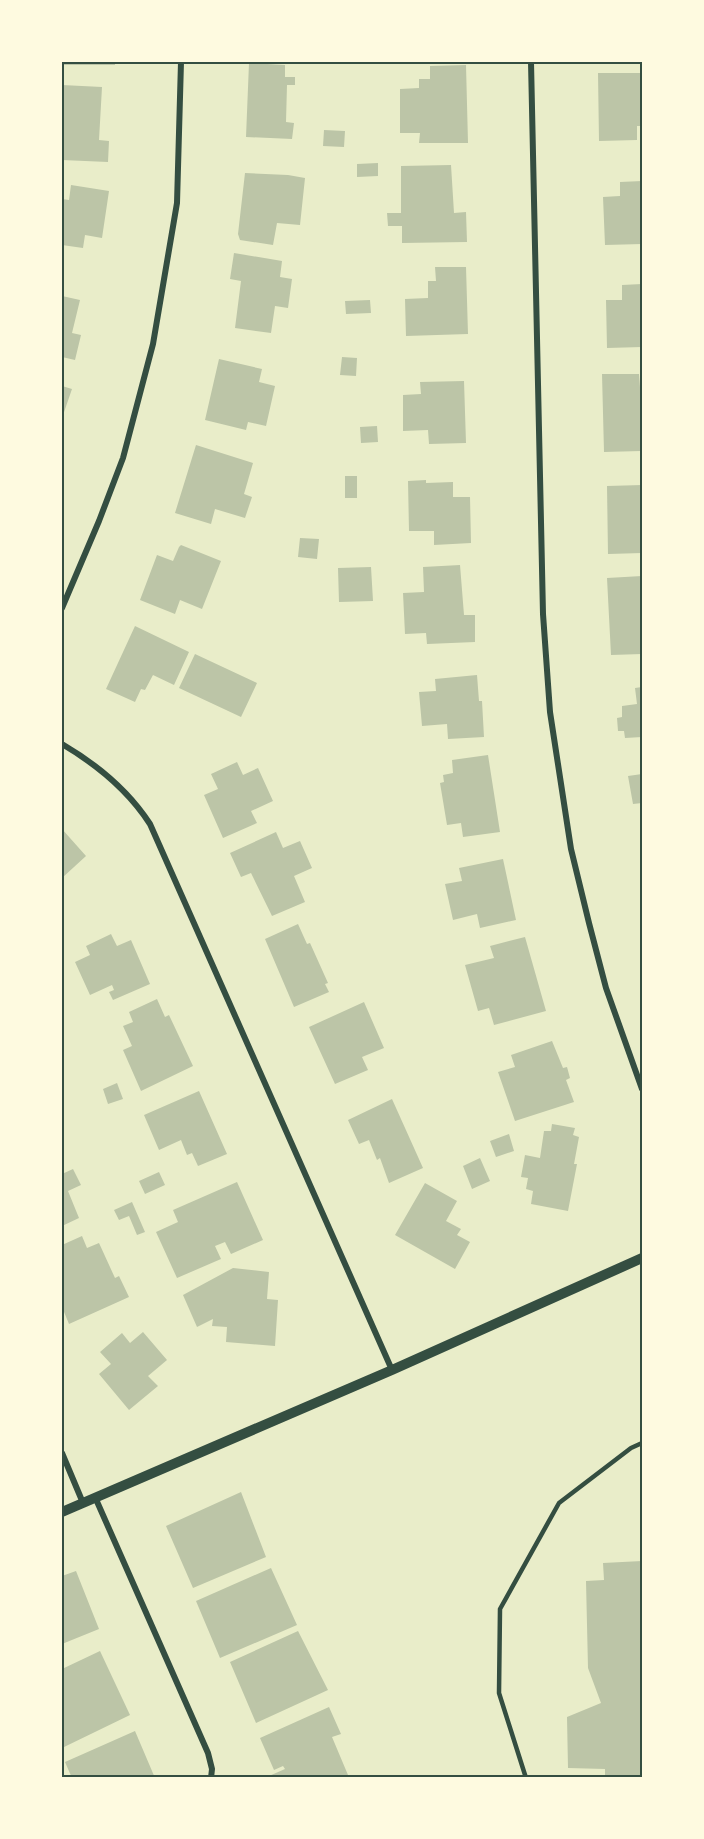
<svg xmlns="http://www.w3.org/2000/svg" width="704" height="1839" viewBox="0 0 704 1839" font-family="'Zilla Slab',serif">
  <rect width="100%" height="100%" fill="#e9edc9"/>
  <path fill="#bcc5a7" d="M62,62H115V65H62Z
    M249,63L285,65V77H295V85H287L286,122L294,123L292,139L246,137Z
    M466,65L468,143H419L420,133H400V89L419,88V79H430V66Z
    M598,73H642V126H637V140L599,141Z
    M62,85L102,87L99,140L109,141L108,162L62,160Z
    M324,130L345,131L344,147L323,146Z
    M378,163V176L357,177V164Z
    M451,165L454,213L466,212L467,242L402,243V226H388L387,213H401V166Z
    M245,173L288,175L305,178L300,225L277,223L273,245L240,240L238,234Z
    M642,181V244L605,245L603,197L620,196V182Z
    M71,185L109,191L102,238L85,235L83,248L62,245V199L69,200Z
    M234,253L282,261L280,277L292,279L288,308L275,306L271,333L235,328L241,281L230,279Z
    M435,267H466L468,334L406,336L405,299L428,298V281H436Z
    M642,284V347L607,348L606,300H622V285Z
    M62,296L80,300L72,333L81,335L75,360L62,357Z
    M370,300L371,313L346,314L345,301Z
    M342,357L357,358L356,376L340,375Z
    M219,359L262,369L259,382L275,386L266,426L248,422L246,430L205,420Z
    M602,374H639L640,387H642L641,451L604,452Z
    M464,381L466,443L429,444L428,430L403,431V395L421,394L420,382Z
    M62,386L72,389L62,418Z
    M377,426L378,442L361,443L360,427Z
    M196,445L253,463L244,494L252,497L245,518L215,509L211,524L175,513Z
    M345,476H357V498H345Z
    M426,480V483L453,482V497H470L471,543L434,545V531H409L408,481Z
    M642,485V553L608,554L607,486Z
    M300,538L319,539L317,559L298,557Z
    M181,545L221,561L202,609L180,600L175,614L140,600L157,555L173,561L179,547Z
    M460,565L464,615H475V642L427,644L426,633L405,634L403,593L424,592L423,567Z
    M371,567L373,601L339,602L338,568Z
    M642,576V654L611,655L607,578Z
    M135,626L189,652L174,685L153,675L145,690L141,689L135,702L106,689Z
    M195,654L257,683L241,717L179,688Z
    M477,675L479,701H482L484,737L448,739L447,724L422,726L419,692L436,691L435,679Z
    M642,687V737L625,738L624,731H618L617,718L622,717V706L637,704L635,688Z
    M488,755L500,832L463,837L461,823L447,825L440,783L444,782L443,775L453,773L452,760Z
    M237,762L243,775L258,768L273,801L251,811L257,823L223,838L204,795L218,789L211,774Z
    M642,774V803L633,804L628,776Z
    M62,829L86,856L62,878Z
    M276,832L283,848L300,841L312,868L294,876L305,902L272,916L251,873L241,877L230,853Z
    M503,859L516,920L480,928L477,914L453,920L445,884L462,881L459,868Z
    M298,924L307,944L310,943L328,983L325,984L329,992L294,1007L265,939Z
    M111,934L117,946L131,940L150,984L113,1000L109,992L114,990L112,985L90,995L75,962L90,955L86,946Z
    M525,937L546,1011L494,1025L489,1008L478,1011L465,965L494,958L490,946Z
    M157,999L165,1017L169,1015L193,1066L141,1091L123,1050L132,1046L123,1026L133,1022L129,1012Z
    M364,1002L384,1048L362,1057L368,1070L335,1084L309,1027Z
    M552,1041L563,1068L567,1067L570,1078L566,1080L574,1102L515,1121L498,1072L515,1067L511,1055Z
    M117,1083L123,1099L108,1104L103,1089Z
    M199,1091L227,1154L198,1166L192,1153L187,1155L181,1140L159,1150L144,1115Z
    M392,1099L423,1168L389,1183L380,1158L377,1160L369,1140L359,1144L348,1120Z
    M552,1124L575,1128L573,1135L579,1137L574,1164H577L568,1211L531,1204L533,1191L526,1189L528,1178L521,1177L525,1155L540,1158L544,1131H551Z
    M509,1134L514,1151L496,1157L490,1141Z
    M480,1158L490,1181L472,1189L463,1166Z
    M73,1169L81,1185L68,1191L79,1218L62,1226V1174Z
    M159,1172L165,1185L145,1194L139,1181Z
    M237,1182L263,1240L231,1254L225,1242L215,1246L221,1259L177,1278L156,1232L178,1222L173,1210Z
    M425,1183L457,1201L446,1221L461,1229L457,1235L470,1242L455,1269L395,1235Z
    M132,1202L145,1232L137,1235L129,1216L119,1220L114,1210Z
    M82,1236L87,1248L99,1243L115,1278L119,1276L129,1297L69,1324L62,1307V1245Z
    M233,1268L269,1272L267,1299L278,1300L275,1346L226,1342L227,1327L212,1326L213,1319L197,1327L183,1295Z
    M143,1332L167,1360L148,1376L158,1386L129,1410L99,1374L111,1364L100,1352L122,1333L130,1343Z
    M241,1492L266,1557L193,1588L166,1526Z
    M642,1561V1778H605V1769L568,1768L567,1717L601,1703L588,1668L586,1581L604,1580L603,1563Z
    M271,1568L297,1625L220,1658L196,1601Z
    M76,1571L99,1629L62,1644V1576Z
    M298,1631L328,1690L256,1723L230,1662Z
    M100,1651L130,1715L62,1748V1669Z
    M329,1707L341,1734L332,1737L348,1775L342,1778H270L269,1776L285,1769L283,1766L274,1770L260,1738Z
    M135,1731L155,1778H72L65,1762Z"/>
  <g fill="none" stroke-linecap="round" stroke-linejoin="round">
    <path stroke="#344e41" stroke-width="4.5" d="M526,1778L499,1693L500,1609L559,1503L631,1448L642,1443"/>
    <path stroke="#344e41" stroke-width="6" d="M531,62L543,614L550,712L571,849L589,923L606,988L642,1089
      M62,608L99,521L123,458L153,344L177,203L181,62
      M62,744C96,764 128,790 150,824L392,1370
      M62,1453L83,1503
      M95,1497L208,1753L212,1769L211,1778"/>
    <path stroke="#344e41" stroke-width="10" d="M62,1512L392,1370L642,1258"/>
  </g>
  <rect width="704" height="1839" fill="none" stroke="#fefae0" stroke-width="126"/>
  <rect x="63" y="63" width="578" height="1713" fill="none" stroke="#344e41" stroke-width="2"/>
</svg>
